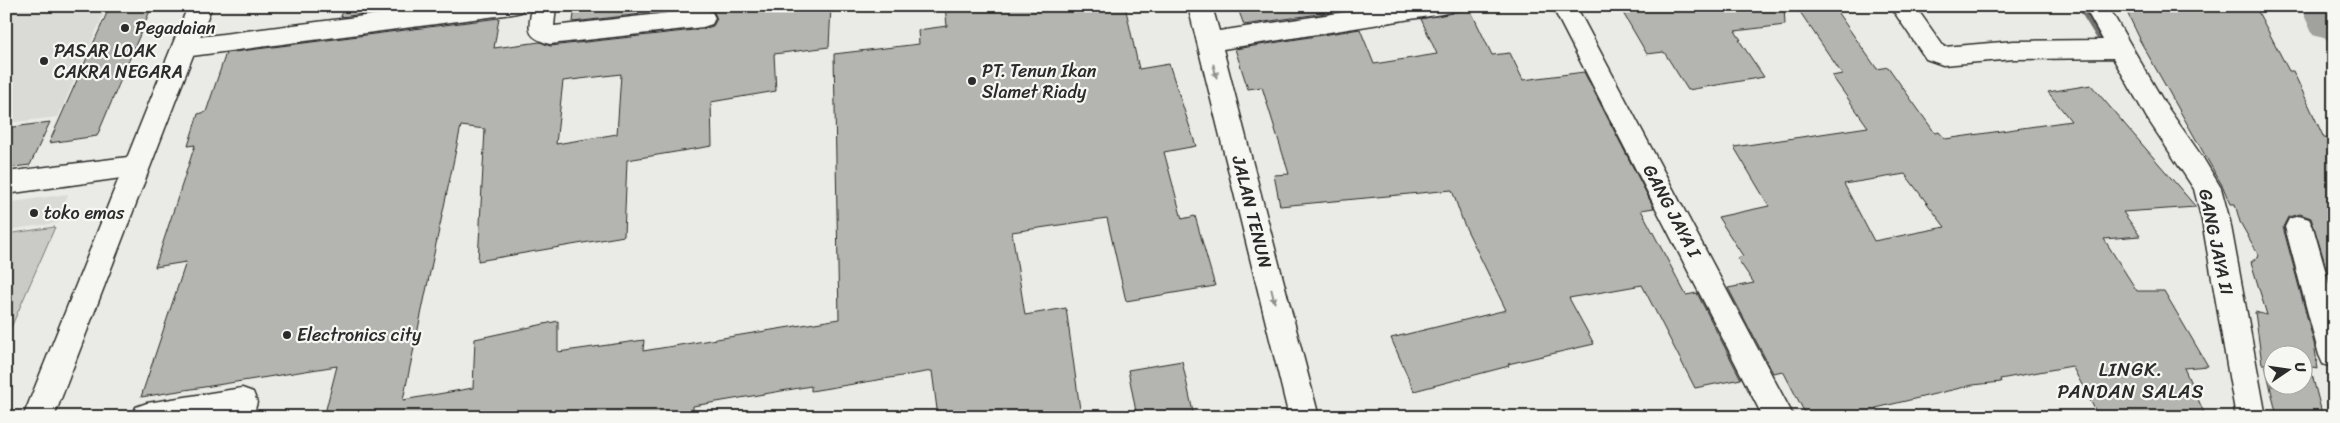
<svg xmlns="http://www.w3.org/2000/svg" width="2340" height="423" viewBox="0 0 2340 423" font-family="Sriracha,sans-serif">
  <rect width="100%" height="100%" fill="#eaeae6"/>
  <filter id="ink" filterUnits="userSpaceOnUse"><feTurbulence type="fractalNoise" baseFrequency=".02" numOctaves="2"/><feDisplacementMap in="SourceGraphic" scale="10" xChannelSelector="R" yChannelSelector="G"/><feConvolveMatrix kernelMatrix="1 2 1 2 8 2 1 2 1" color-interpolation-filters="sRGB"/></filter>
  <g filter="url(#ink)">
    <path fill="#dadad6" d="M6,6H107L58,117L6,123Z
      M68,194L58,223L6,230V203Z"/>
    <path fill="#cacac7" stroke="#7a7a79" d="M55,227L6,339V234Z"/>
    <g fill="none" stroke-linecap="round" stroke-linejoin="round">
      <path stroke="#727270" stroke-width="11" d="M2083,6L2102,37"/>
      <path fill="#a1a19e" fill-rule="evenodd" d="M2300,6H2334V41L2313,35Z"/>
    </g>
    <path fill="#b4b4b1" stroke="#2b2b2b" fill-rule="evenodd" d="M110,6H152L97,136L49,143Z
      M343,6H426L341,17Z
      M575,6H831L829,47L774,54L776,91L711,102L712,146L627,160L624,236L478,261L485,129L461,126L403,400L473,388L475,339L558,321V352L644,340L643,351L839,319L834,54L919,44L918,30L947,26L945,6H1125L1139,69L1169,64L1196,146L1164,152L1182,219L1195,216L1215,286L1126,301L1107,218L1012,232L1025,315L1066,308L1081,417H938L932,371L811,391V386L693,406V417H400V414L399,417H324L337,366L141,397L186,262L155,267L195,145L188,146L198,114L206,112L226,53L499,18L494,48L540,42L550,46L703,29L713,26L717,19L713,10L703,7L573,22ZM621,74L617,134L556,144L563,81Z
      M1237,6H1350L1352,9L1244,25Z
      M1619,6H1784L1785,25L1735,31L1741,40H1739L1764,77L1688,90L1664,52L1647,54Z
      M1796,6H1833L1877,69L1888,67L1935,133L1939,132L1945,139L2071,121L2048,92L2091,85L2196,207L2123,212L2140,236L2104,239L2137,291H2164L2208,366L2184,368L2206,417H2099L2072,366L2000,379L2001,382L1973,385L1876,408L1881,417H1807L1783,371L1773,373L1728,288L1754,283L1737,258L1743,256L1718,217L1769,206L1734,147L1868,127L1832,76L1842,74ZM1905,174L1945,227L1874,241L1844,184Z
      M2124,6H2255L2289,71H2293L2324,138L2334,139V293L2311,218L2300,214L2288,217L2283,227L2314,343L2318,369L2310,367L2323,417H2277L2265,364H2262L2255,312L2267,315L2251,262L2259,256L2240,222L2235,204H2230L2223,187L2139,39H2140ZM2272,356H2302V386H2272Z
      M1470,9L1492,55L1510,53L1523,80L1584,72L1654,208L1641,210L1686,295L1697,293L1741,379L1695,388L1642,285L1569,298L1594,344L1508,364L1509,366L1414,391L1391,338L1506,310L1463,222L1452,190L1280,206L1274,175L1289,174L1262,87L1248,89L1235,49L1360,29L1374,64L1437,54L1421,19Z
      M50,122L30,165L6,168V128Z
      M1182,361L1194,417H1137L1128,370Z"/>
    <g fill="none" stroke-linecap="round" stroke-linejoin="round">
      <g stroke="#2b2b2b" stroke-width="3">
        <path id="minor" d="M443,6H524L521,12L512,14L184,57L175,54L172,48L175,42L184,39Z
          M532,6H556L554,26L703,9L712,12L715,18L712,24L703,27L550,44C524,36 529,30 532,6Z
          M1188,6H1212L1219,31L1385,6H1454L1451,12L1442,14L1223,49L1319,417H1289Z
          M1552,6H1576L1794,417H1763Z
          M1890,6H1915L1944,47L2014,41L2103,40L2084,6H2108L2165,104L2203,158L2221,188L2230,221L2266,417H2236L2202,221L2194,189L2147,118L2113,58L2014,59L1943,65L1926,59Z
          M136,156L145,159L149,166L145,173L136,176L6,194V172Z
          M2299,216L2309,219L2313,227L2334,301V368L2323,364L2319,355L2285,227L2289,219Z
          M242,388L253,392L257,402L253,417H132L136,407L147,403Z"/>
      </g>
      <g stroke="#2b2b2b" stroke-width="3">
        <path id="major" d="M188,6H212L54,417H23Z"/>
      </g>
      <use href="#minor" fill="#f6f6f2" fill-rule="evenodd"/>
      <use href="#major" fill="#f6f6f2" fill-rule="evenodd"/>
    </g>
    <defs><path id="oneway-solid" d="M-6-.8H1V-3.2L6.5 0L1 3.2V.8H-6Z" transform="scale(1.25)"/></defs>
    <g fill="#90908e">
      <use href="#oneway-solid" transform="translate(1215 71) rotate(76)"/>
      <use href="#oneway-solid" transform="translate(1273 296) rotate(76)"/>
    </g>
  </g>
  <g fill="#2b2b2b" stroke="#f6f6f2" stroke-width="2">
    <circle cx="125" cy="28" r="5"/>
    <circle cx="44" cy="61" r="5"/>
    <circle cx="972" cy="81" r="5"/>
    <circle cx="34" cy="213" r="5"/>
    <circle cx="287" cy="335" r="5"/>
  </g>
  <g text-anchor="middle" stroke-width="4.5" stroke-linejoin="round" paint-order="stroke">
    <g font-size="18" fill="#2b2b2b" stroke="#f6f6f2" text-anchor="start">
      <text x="135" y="34">Pegadaian</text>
      <text x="54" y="57">PASAR LOAK<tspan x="54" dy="21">CAKRA NEGARA</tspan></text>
      <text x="982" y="77">PT. Tenun Ikan<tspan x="982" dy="21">Slamet Riady</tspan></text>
      <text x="44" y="219">toko emas</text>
      <text x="297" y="341">Electronics city</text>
    </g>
    <g font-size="18" fill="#2b2b2b" stroke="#f6f6f2">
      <text transform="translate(1672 211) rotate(62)" y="6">GANG JAYA I</text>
      <text transform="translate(1252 212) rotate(76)" y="6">JALAN TENUN</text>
      <text transform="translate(2216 242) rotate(78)" y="6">GANG JAYA II</text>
    </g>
    <g font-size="19" letter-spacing="1" fill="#2b2b2b" stroke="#f6f6f2">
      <text x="2131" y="376">LINGK.<tspan x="2131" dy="22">PANDAN SALAS</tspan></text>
    </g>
  </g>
  <rect width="2340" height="423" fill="none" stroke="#f6f6f2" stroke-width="25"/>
  <rect x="12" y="12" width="2315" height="398" fill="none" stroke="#2b2b2b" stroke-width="2" filter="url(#ink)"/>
  <g transform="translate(2288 370) rotate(77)"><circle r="24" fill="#f6f6f2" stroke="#a5a5a2"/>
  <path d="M0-4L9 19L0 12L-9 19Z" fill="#2b2b2b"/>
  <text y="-8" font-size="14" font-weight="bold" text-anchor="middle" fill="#2b2b2b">U</text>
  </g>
</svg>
